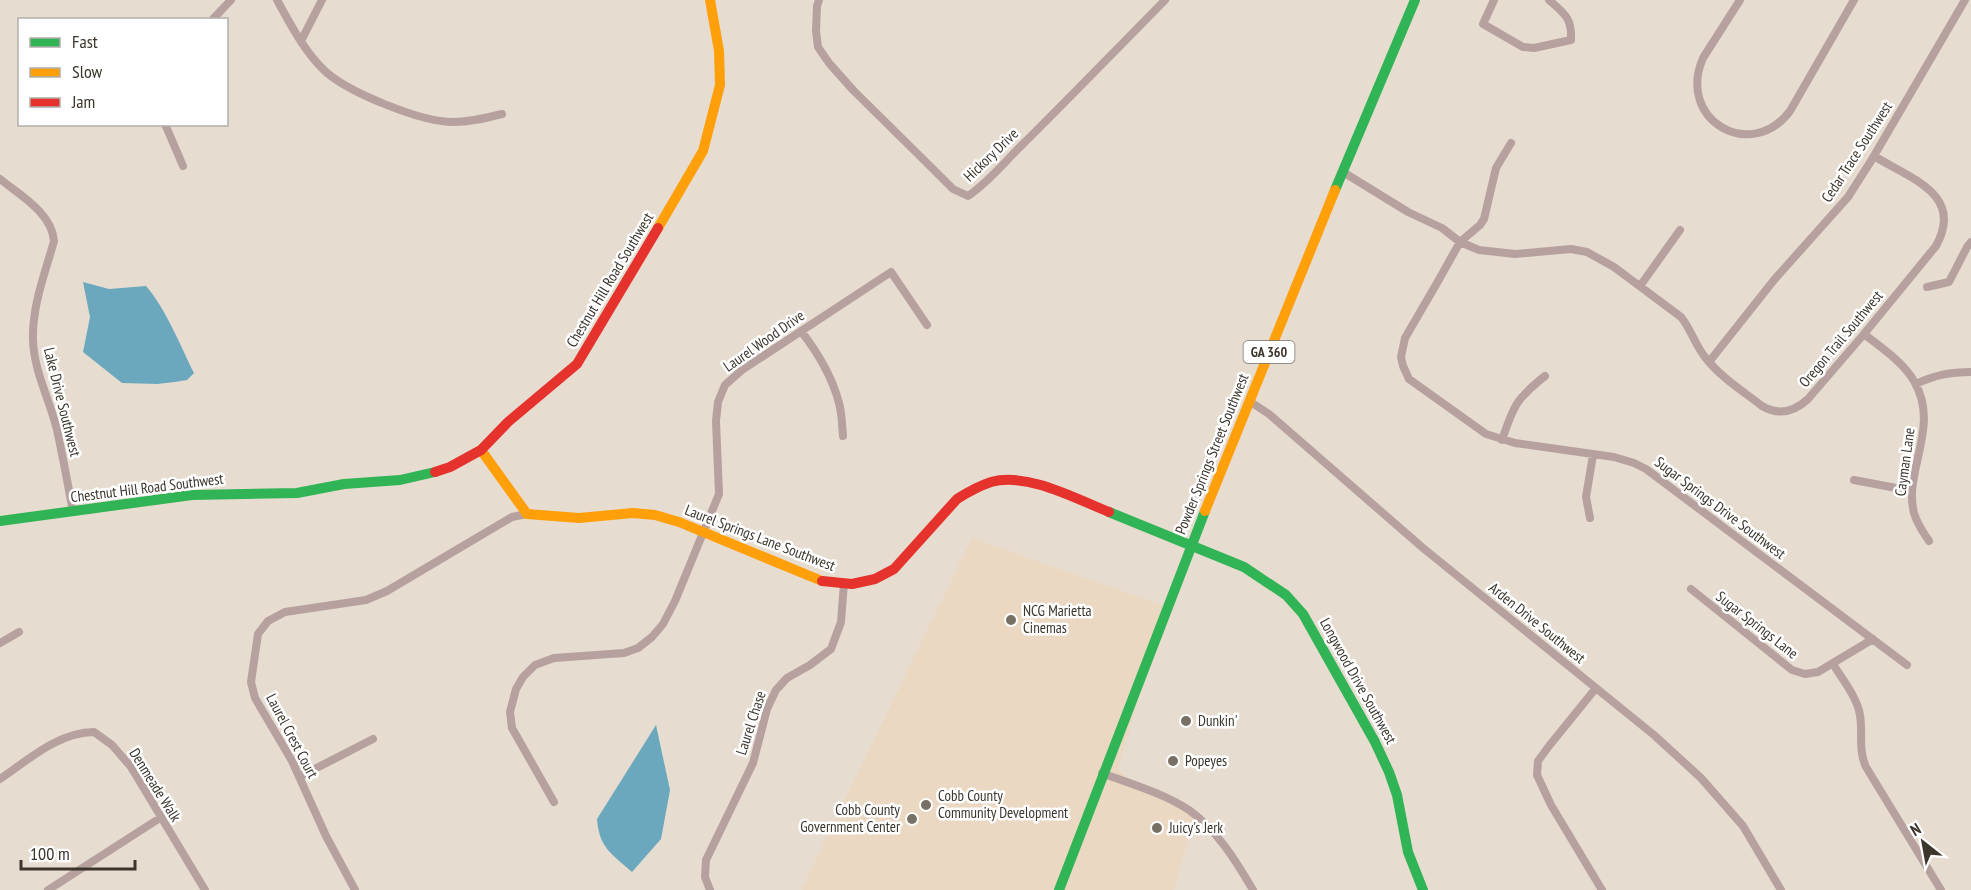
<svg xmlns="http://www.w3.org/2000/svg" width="1971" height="890" viewBox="0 0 1971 890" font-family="'PT Sans Narrow',sans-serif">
  <rect width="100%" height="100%" fill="#e7dcd0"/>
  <path fill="#ead8c2" d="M972,538L1173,609L1143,682L1118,770L1132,781L1196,812L1174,890H801Z"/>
  <path fill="#6ba8be" d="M83,282L109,289L146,286C166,309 180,345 194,373L187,380L175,382L157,384L122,383L83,352L90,317Z
    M656,725L670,790L661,839L632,872C612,854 599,848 597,819Z"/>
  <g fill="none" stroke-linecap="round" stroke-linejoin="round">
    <path stroke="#b6a19f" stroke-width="8" d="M277,0C291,25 305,53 326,72C350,93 421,122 453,122C470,122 486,118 502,114
      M819,0L817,6L816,31L818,47L829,63L853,90L938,174L953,189L968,196C990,181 1006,160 1025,142C1072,95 1118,48 1165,0
      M1494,0L1483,24L1523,47L1534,48L1571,40C1572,18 1565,14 1549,0
      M1740,0L1703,58C1676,120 1751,163 1790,111L1854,0
      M212,20L231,0
      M301,41L322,0
      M165,124L183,166
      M1511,143L1496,168L1484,219L1480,225L1460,242L1437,283L1405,338L1401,357L1403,366L1409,379L1486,434L1515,443L1614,457L1634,463L1646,469L1907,665
      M1343,172L1408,212L1442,228L1460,242L1479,250L1515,254L1571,249L1587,252L1614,267L1681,317C1691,329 1695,345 1705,357C1720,377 1743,391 1762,406C1779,416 1794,412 1808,399L1864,334L1936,246C1965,194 1909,178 1874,156
      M0,179C20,195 52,213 54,241C45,273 32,306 33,340C34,372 50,400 57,430C63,457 68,485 73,512
      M1640,286L1680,230
      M1927,287L1949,282L1967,247L1971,242
      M801,331C818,353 832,376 839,403C842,413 842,426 843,436
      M1864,334C1882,348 1903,362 1914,381C1941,427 1903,471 1914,513C1917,524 1923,532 1929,541
      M1709,362L1774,280L1848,197L1871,161L1965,0
      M1916,384C1935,375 1950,372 1971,372
      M1249,401L1269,414L1423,548L1654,735L1701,778L1743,826L1781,890
      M1502,440C1514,405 1516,399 1545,376
      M1854,480L1912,491
      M1590,518L1586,497L1593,455
      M1691,589L1792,670L1805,674L1818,672L1873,639
      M0,643L19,632
      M1833,664C1842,679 1857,697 1860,715C1863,733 1858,750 1866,767L1941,890
      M1596,688L1549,746L1538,761L1537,775L1551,805L1602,890
      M1102,773C1131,784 1163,793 1189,810C1217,830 1236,861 1253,890
      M299,777L373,739
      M0,779C28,760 59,732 94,732L112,745L131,767L205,890
      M554,802L512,728L510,712L516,689L523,677L535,665L554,658L624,653L638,648L652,637L663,624L675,601L719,494L716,421L718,402L725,385L742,370L891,272L927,325
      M48,890L160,818
      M355,890L326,836L292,761L255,698L251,682L258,634L268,621L285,612L366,600L387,591L512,517L527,514
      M710,890L705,877L706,860L753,763L767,709L776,690L787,678L810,665L831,649L841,622L844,583"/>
    <path stroke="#30b455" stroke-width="10" d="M1335,190L1415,0
      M1109,512L1244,567L1286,595L1303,614L1375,742L1389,772L1397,795L1408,852L1423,890
      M0,521L192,495L297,493L344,484L400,480L435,472
      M1059,890L1205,511"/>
    <path stroke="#ff9f0a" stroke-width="10" d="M658,228L703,151L720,85L719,51L710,0
      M481,450L527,514L579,518L633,513L655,515L679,522L822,581
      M1205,511L1335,190"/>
    <path stroke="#e5322d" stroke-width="10" d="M435,472L450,467L481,450L508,422L577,364L658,228
      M822,581L852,584L875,579L894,569L957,499C968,492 979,486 991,482C1028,472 1076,499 1109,512"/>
  </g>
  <g fill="#786f65" stroke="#fff" stroke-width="2">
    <circle cx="1011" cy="620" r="6"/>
    <circle cx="1186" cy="721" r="6"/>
    <circle cx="1173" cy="761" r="6"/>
    <circle cx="926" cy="805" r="6"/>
    <circle cx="912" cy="819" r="6"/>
    <circle cx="1157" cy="828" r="6"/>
  </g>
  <g text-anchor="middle" stroke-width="5" stroke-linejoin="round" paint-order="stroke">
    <rect fill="#fff" stroke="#76726b" stroke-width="1.5" x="1243.5" y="341" width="51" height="22" rx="4.5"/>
    <g font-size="14" font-weight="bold" fill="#3c352c">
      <text x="1269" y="357">GA 360</text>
    </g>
    <g font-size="15" fill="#3c352c" stroke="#fff">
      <text transform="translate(1857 152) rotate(-57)" y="5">Cedar Trace Southwest</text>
      <text transform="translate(991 155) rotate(-44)" y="5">Hickory Drive</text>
      <text transform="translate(610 280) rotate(-59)" y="5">Chestnut Hill Road Southwest</text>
      <text transform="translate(1841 339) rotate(-50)" y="5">Oregon Trail Southwest</text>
      <text transform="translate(764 341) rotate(-35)" y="5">Laurel Wood Drive</text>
      <text transform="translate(62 402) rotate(76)" y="5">Lake Drive Southwest</text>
      <text transform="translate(1212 454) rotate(-68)" y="5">Powder Springs Street Southwest</text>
      <text transform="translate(1905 462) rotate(-82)" y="5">Cayman Lane</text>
      <text transform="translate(147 488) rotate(-7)" y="5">Chestnut Hill Road Southwest</text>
      <text transform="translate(1720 508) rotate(37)" y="5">Sugar Springs Drive Southwest</text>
      <text transform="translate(760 538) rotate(21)" y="5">Laurel Springs Lane Southwest</text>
      <text transform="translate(1537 623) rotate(39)" y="5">Arden Drive Southwest</text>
      <text transform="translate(1757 625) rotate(38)" y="5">Sugar Springs Lane</text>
      <text transform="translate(1358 681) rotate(61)" y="5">Longwood Drive Southwest</text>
      <text transform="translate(751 723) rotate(-72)" y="5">Laurel Chase</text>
      <text transform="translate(292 736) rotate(62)" y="5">Laurel Crest Court</text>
      <text transform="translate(155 785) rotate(58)" y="5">Denmeade Walk</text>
    </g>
    <g font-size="15" fill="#3c352c" stroke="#fff" text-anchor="start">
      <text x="1023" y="616">NCG Marietta<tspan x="1023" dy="17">Cinemas</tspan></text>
      <text x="1198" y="726">Dunkin'</text>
      <text x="1185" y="766">Popeyes</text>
      <text x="938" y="801">Cobb County<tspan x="938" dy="17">Community Development</tspan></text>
      <text x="900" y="815" text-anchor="end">Cobb County<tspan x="900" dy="17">Government Center</tspan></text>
      <text x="1169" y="833">Juicy's Jerk</text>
    </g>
  </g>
  <rect x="18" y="18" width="210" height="108" fill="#ffffff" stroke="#b1aeab" stroke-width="1.5"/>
  <rect x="30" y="38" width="30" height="9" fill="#30b455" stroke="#b1aeab" stroke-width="1.5"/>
  <text x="72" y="48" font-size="18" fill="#3c352c">Fast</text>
  <rect x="30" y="68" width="30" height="9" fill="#ff9f0a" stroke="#b1aeab" stroke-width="1.5"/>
  <text x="72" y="78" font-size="18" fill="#3c352c">Slow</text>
  <rect x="30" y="98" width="30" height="9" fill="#e5322d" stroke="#b1aeab" stroke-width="1.5"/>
  <text x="72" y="108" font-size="18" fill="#3c352c">Jam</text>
  <g transform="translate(1923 842) rotate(329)" stroke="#ffffff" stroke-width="4.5" paint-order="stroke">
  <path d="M0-4.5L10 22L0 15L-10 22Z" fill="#3c352c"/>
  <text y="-9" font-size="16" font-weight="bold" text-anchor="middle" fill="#3c352c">N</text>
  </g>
  <path d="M21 860v9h114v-9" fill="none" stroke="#3c352c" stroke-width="3"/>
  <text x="30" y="860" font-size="18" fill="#3c352c" stroke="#ffffff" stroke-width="4.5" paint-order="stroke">100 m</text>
</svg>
